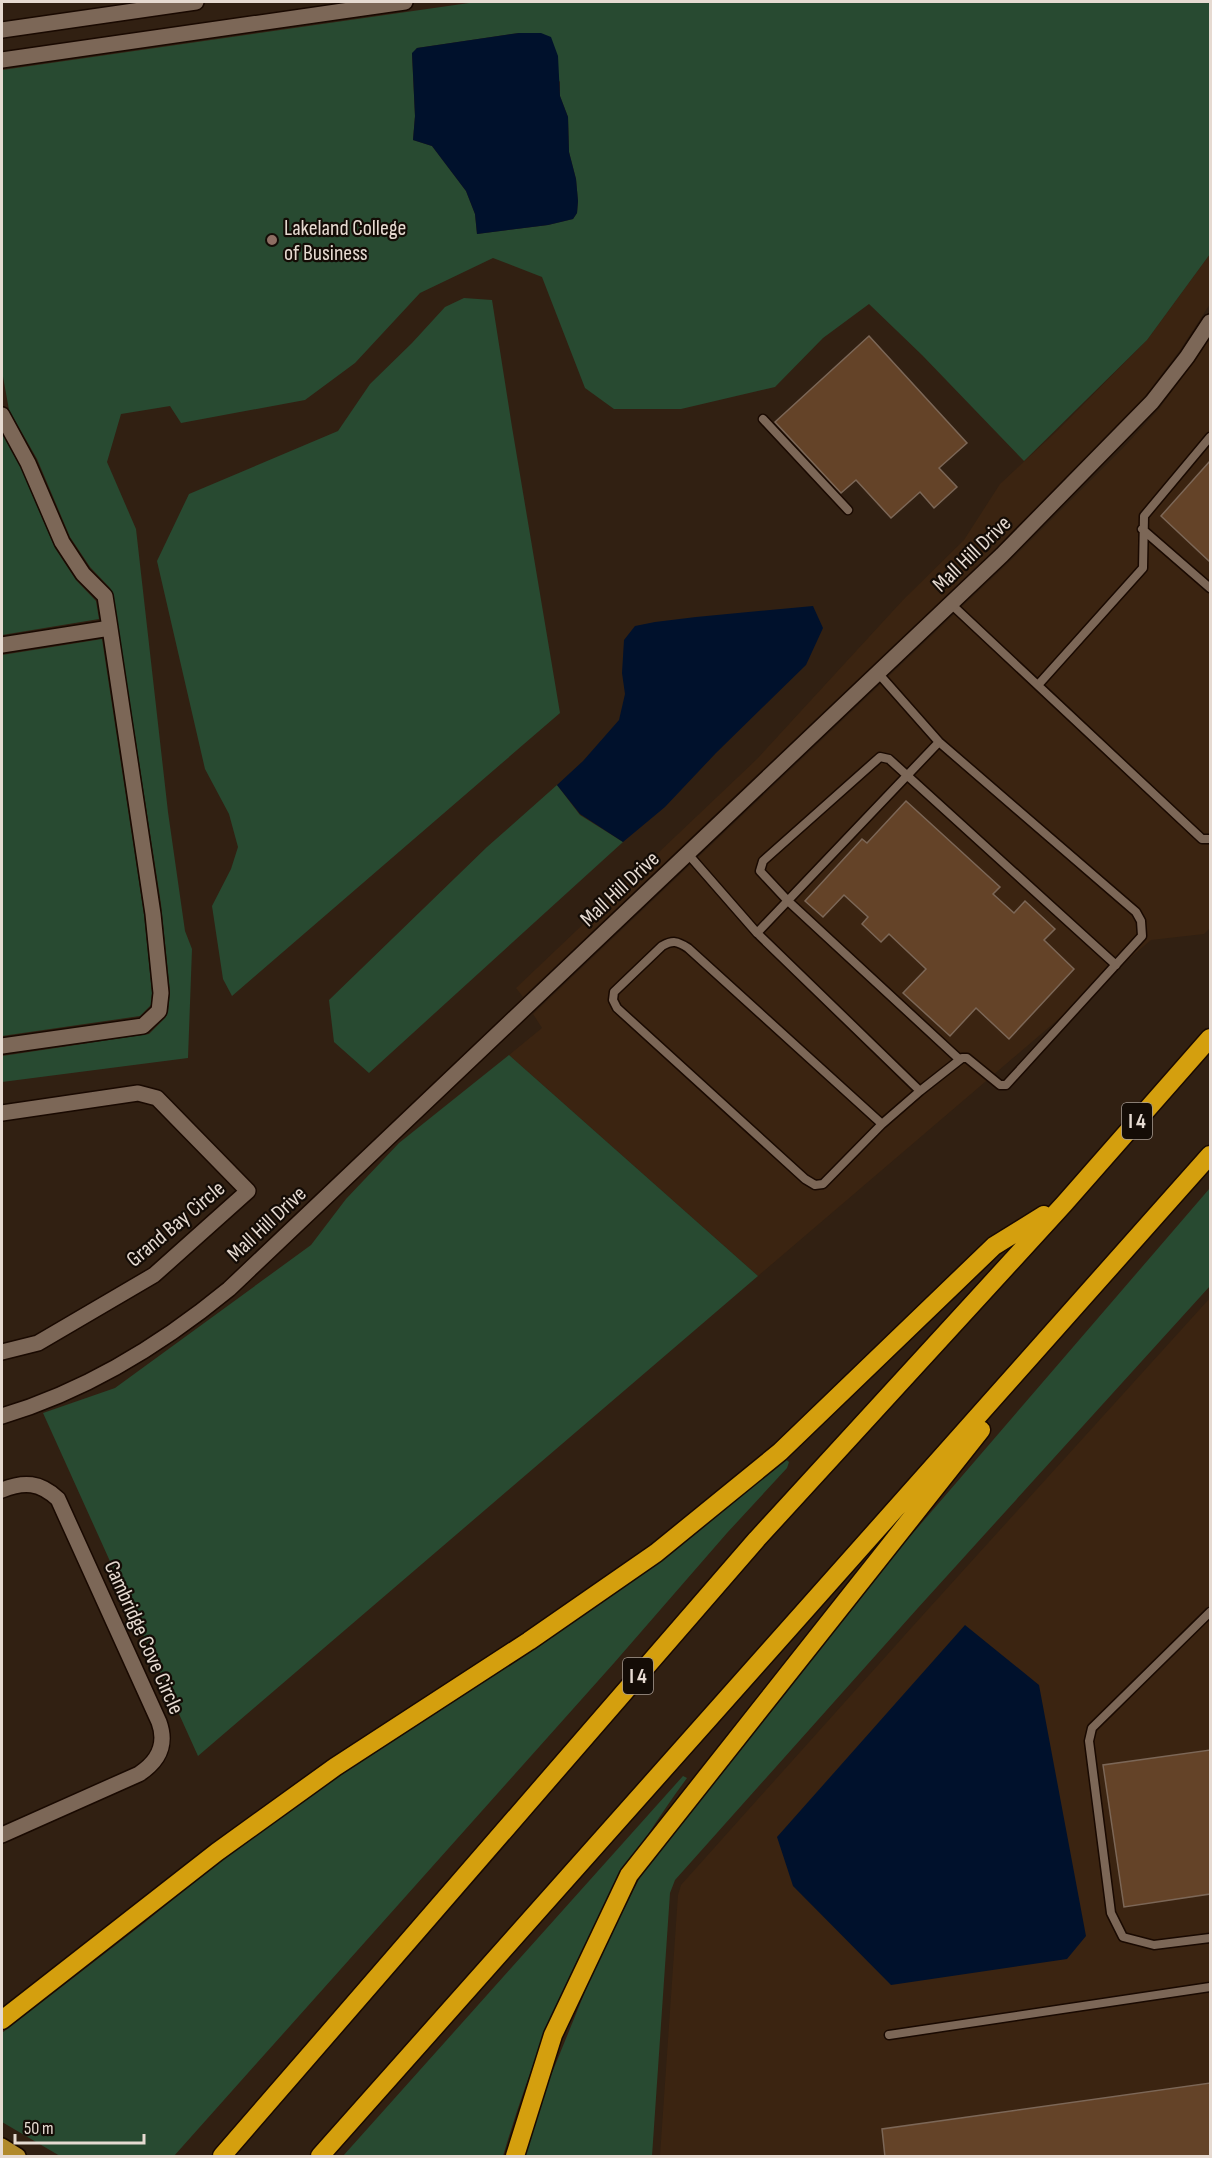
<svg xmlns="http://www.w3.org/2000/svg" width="1212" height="2158" viewBox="0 0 1212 2158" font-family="'Sofia Sans Condensed',sans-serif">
  <rect width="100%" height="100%" fill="#312012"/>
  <path fill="#3b2411" d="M1210,254V304L1180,350L1146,395L996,548L523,997L516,988L757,759L903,600L964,540L1000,484L1058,430L1147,340Z
    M1210,339V928L1204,934L1151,940L758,1276L509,1055L542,1028L533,1014L1008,563L1122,449L1159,409Z
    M1210,1298V2156H660L678,1895L681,1885L922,1616Z"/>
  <path fill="#284a31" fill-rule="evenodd" d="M476,2H1210V254L1147,340L1024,461L922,355L869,304L823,338L775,387L681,409H614L585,388L542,277L493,258L420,293L355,363L305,400L181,423L170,406L121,414L107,462L136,529L168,812L185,931L192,949L188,1058L2,1082V1056L149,1034L165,1018L168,1012L170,992L161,904L113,594L110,588L90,567L70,537L37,459L9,410L2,371V70ZM519,33L560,82V96L568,117L569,152L576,179L578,201L577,213L573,219L548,225L477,234L475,214L466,191L432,146L413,140L415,116L412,54L417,48Z
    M464,298L492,300L512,427L560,713L232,996L223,979L212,906L231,869L238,847L229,814L205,769L157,561L189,494L338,431L370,384L412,343L445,307Z
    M2,433L21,468L55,548L76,580L96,601L99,619L2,635Z
    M102,639L144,915L152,993L151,1005L140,1016L2,1036V655Z
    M557,785L580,815L623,842L369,1073L334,1042L329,1000L487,847Z
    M509,1055L758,1276L198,1756L43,1413L115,1388L311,1245L346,1199L399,1143Z
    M1210,1188V1286L917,1609L675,1880L670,1893L652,2156H523L541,2100L595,1967L649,1859L851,1605Z
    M784,1458L789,1462L787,1468L727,1533L614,1663L174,2156H60L2,2122V2033L144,1923L293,1802L640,1574L727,1508Z
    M683,1776L687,1778C601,1895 544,2017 503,2156H343Z"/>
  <path fill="#00112c" d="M519,33H541L551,37L558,56L560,96L568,117L569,152L576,179L578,201L577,213L573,219L548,225L477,234L475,214L466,191L432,146L413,140L415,116L412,53L417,48Z
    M813,606L823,628L806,665L716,753L665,807L623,842L580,814L557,785L583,761L619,720L625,694L622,673L624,640L635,626L655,622L696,617Z
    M965,1625L1039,1685L1086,1936L1067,1959L891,1985L793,1886L777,1837Z"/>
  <path fill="#644328" stroke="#7c6757" stroke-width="1.5" d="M869,336L967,443L939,468L957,487L934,508L920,492L891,518L856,480L841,493L775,422Z
    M1210,461V562L1161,516Z
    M906,801L1000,887L993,894L1014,913L1025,901L1055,929L1044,940L1074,969L1009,1039L976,1008L950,1036L903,993L926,969L889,934L881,942L862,924L868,917L844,895L823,917L805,901L862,839L867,843Z
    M1210,1750V1894L1124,1907L1103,1765Z
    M1210,2083V2157H885L882,2129Z"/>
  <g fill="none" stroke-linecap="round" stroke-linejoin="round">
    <g stroke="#190901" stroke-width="11">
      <path id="service" d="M763,419L848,510
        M1142,529L1210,588
        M951,604L1202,839H1210
        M1038,685L1143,568L1144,516L1210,437
        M688,854L757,933L939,742
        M757,933L920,1091L962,1058H967L1000,1085H1006L1142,936L1141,921L1136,912L939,742L878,673
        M959,1059L788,901L760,871L763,861L880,757L889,759L1116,965
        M882,1124L688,948C677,941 673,940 662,946L614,992L613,1000L617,1008L805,1179L815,1185L823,1184L882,1124L920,1091
        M1210,1612L1092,1728L1089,1741L1111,1913L1123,1937L1154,1945L1210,1938
        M889,2035L1210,1987"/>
    </g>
    <g stroke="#190901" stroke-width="18">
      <path id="minor" d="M2,415L28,463L62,542L83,574L105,596L110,628
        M2,645L110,628L153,914L161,993L159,1011L143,1026L2,1046
        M2,1113L138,1093L157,1098L248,1191L154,1275L38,1343L2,1352
        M2,1490C24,1481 40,1482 58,1499L159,1722C167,1744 159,1761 139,1774L2,1835"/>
    </g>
    <g stroke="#190901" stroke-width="18">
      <path id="tertiary" d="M2,30L196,2
        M2,60L405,2
        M2,1416C86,1391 161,1345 229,1289L1002,555L1152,402L1187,357L1210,322"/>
    </g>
    <g stroke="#190901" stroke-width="18">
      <path id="primary" d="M2,2146L18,2156"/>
    </g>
    <g stroke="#190901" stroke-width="21">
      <path id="motorway" d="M2,2020L217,1852L335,1767L529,1641L656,1553L780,1452L994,1246L1044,1215
        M222,2156L757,1539L1064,1204L1210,1038
        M320,2156L1210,1155
        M515,2156L553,2035L629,1875L981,1430"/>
    </g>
    <use href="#service" stroke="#7c6757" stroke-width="8"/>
    <use href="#minor" stroke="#7c6757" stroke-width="15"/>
    <use href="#tertiary" stroke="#7c6757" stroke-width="15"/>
    <use href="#primary" stroke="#b1892b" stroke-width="15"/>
    <use href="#motorway" stroke="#d49f0e" stroke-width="18"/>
  </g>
  <circle fill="#8d6e63" stroke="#140c06" stroke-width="2" cx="272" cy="240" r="6"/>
  <g text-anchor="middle" stroke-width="4.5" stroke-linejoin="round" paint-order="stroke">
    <g fill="#140c06" stroke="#a79c94" stroke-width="1.5">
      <rect x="1122" y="1103" width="30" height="36" rx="4.5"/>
      <rect x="623" y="1658" width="30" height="36" rx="4.5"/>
    </g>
    <g font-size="21" font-weight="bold" fill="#e6dad1">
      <text x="1137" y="1128">I 4</text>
      <text x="638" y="1683">I 4</text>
    </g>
    <g font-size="22" fill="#e6dad1" stroke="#140c06" text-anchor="start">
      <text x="284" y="235">Lakeland College<tspan x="284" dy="25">of Business</tspan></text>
    </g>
    <g font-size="22" fill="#e6dad1" stroke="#140c06">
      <text transform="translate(971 553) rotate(-44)" y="8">Mall Hill Drive</text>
      <text transform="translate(619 888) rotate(-43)" y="8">Mall Hill Drive</text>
      <text transform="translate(175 1223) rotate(-40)" y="8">Grand Bay Circle</text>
      <text transform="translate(266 1223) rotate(-43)" y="8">Mall Hill Drive</text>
      <text transform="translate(145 1637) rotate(66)" y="8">Cambridge Cove Circle</text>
    </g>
  </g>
  <rect width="1212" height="2158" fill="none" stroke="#e6dad1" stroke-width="6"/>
  <path d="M15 2134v9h129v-9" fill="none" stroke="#e6dad1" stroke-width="3"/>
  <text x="24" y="2134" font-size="18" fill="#e6dad1" stroke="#140c06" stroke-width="4.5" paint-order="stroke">50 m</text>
</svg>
